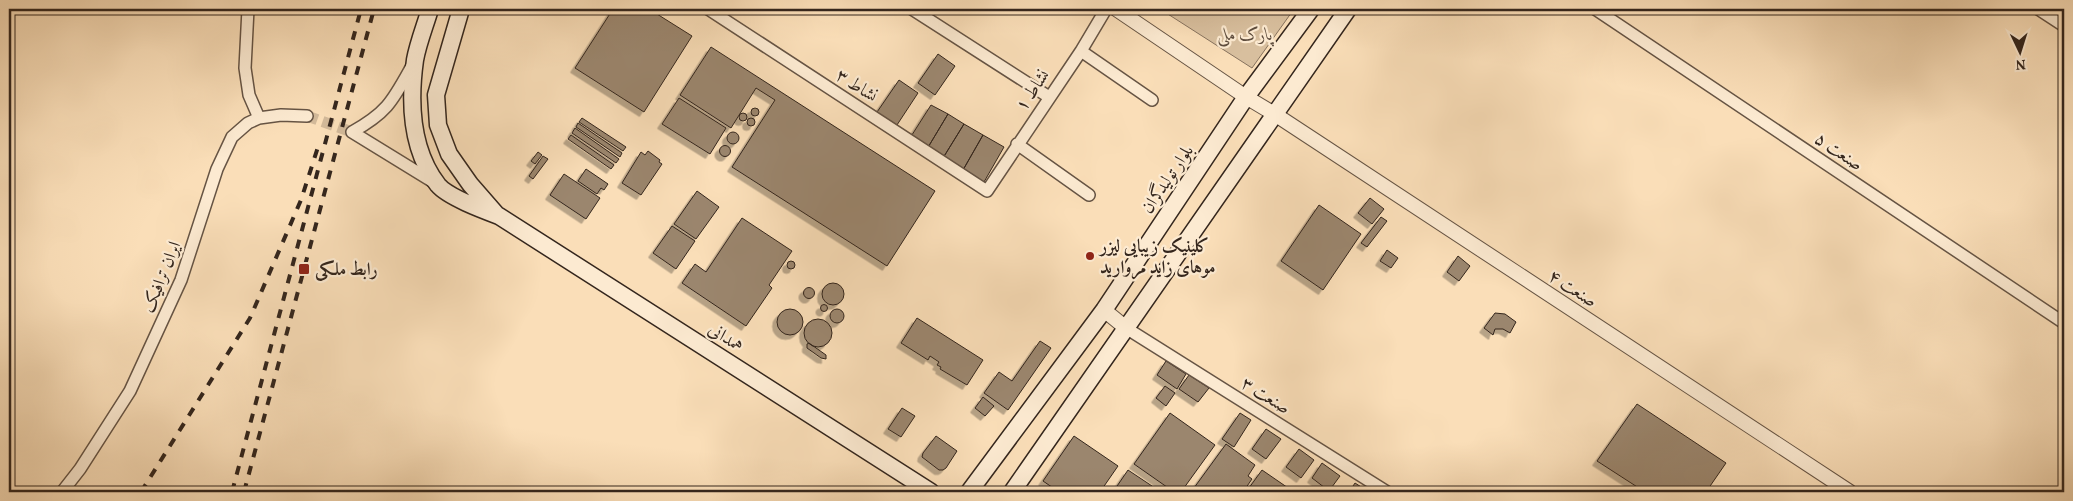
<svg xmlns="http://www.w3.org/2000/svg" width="2073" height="501" viewBox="0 0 2073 501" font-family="Vollkorn,Amiri,serif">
  <defs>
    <filter id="shadow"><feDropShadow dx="-4.5" dy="4.5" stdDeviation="0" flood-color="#0004"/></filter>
  </defs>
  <rect width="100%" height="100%" fill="#fadeb8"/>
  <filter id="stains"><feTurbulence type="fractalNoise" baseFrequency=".004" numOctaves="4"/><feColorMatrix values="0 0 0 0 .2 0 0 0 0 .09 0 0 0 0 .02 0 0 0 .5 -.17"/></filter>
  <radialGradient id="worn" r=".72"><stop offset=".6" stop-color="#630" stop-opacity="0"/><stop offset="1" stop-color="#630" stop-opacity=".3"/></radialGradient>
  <path fill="#d8bf9e" stroke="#86725e" d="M1160,9H1294L1252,68Z"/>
  <path fill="#9b866e" stroke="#34261d" filter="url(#shadow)" d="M613,9H649L692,36L644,112L575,68Z
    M711,47L935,191L887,266L732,167L775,100L756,88L731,128L680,95Z
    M938,54L955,66L935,95L918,83Z
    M899,80L918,93L895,128L875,115Z
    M679,98L726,128L710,154L662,124Z
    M931,105L948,114L927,149L910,138Z
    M751 112a4 4 0 1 1 8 0a4 4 0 1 1-8 0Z
    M739 117a4 4 0 1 1 8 0a4 4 0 1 1-8 0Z
    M948,114L964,124L943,158L927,149Z
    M582,118L626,147L623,151L579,122Z
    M747 122a4 4 0 1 1 8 0a4 4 0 1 1-8 0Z
    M578,123L622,153L620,157L576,127Z
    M964,124L983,135L963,170L943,158Z
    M575,128L619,159L616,163L572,133Z
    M727 138a6 6 0 1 1 12 0a6 6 0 1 1-12 0Z
    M571,135L614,165L611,169L568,139Z
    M983,135L1004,147L984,182L963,170Z
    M719.5 151a5.5 5.5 0 1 1 11 0a5.5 5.5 0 1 1-11 0Z
    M648,151L660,160L659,162L662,164L641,195L622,183L641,152L645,155Z
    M538,152L542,155L535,164L531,161Z
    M543,156L548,159L533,179L529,176Z
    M586,169L608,184L604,190L601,188L597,194L578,181Z
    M564,174L600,198L586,219L550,195Z
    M697,191L719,207L696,239L674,224Z
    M1370,198L1384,209L1372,224L1358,213Z
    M1319,205L1361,234L1323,290L1281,261Z
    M1381,217L1387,221L1367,247L1361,243Z
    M742,218L792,251L769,285L772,288L746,326L682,283L695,264L706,272Z
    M672,226L695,241L676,269L653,253Z
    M1387,250L1398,258L1391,268L1380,261Z
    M1458,256L1470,266L1459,281L1447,272Z
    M787 265a4 4 0 1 1 8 0a4 4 0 1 1-8 0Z
    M822 294a11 11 0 1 1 22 0a11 11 0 1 1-22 0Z
    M803.5 293a5.5 5.5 0 1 1 11 0a5.5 5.5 0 1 1-11 0Z
    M820.5 308a3.5 3.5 0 1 1 7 0a3.5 3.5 0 1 1-7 0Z
    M830 316a7 7 0 1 1 14 0a7 7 0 1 1-14 0Z
    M777 322a13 13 0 1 1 26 0a13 13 0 1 1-26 0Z
    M1495,313L1505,314L1516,322L1510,333L1503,329H1495L1493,335L1484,328Z
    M917,318L983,360L967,385L940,369L941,367L937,365L939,362L930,356L928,360L901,343Z
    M804 333a14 14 0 1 1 28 0a14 14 0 1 1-28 0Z
    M1040,341L1051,348L1008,410L984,393L999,372L1012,381Z
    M809,343L826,355V359L821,358L807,348V344Z
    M1166,361L1186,374L1177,389L1157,375Z
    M1189,375L1209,388L1198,402L1179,389Z
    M1165,386L1175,393L1166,406L1156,398Z
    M983,397L994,406L985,416L975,408Z
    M1637,404L1726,463L1706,492H1645L1597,461Z
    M902,408L915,416L901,437L888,429Z
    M1170,413L1215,445L1181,492H1174L1134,464Z
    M1240,413L1251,420L1234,447L1222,439Z
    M1266,429L1281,439L1266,459L1252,449Z
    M936,436L957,451L946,468L943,470H939L922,457L923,453Z
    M1074,436L1118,466L1100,492H1059L1043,481Z
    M1226,444L1255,465L1248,476L1252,479L1243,492H1191Z
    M1299,449L1314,460L1301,478L1286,467Z
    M1322,463L1340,476L1329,491L1312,478Z
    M1128,470L1161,492H1113Z
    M1262,470L1294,492H1246Z
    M1355,483L1369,492H1349Z"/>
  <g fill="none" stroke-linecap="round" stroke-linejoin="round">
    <path stroke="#d2b999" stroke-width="11" stroke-dasharray="11 5.5" stroke-linecap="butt" d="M307,116L352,132"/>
    <g stroke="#665444" stroke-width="14">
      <path id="minor" d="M248,9L245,68L249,95L259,118
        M708,9L987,191L1081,51L1106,9
        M912,9L1049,97
        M1595,9L2064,323
        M2038,9L2064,26
        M1081,51L1152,100
        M412,66C393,100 388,112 352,132L435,183
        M1017,144L1089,195
        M1126,328L1387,492
        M62,492L80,469L130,391L181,280L217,169L232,137L248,123L259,118L281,115L307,116"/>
    </g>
    <g stroke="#665444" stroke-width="16">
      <path id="tertiary" d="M1116,9L1246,97L1276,115L1850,492
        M1104,310L1126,328"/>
    </g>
    <g stroke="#34261d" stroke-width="19">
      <path id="secondary" d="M430,9C425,26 418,43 415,60C409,103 411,150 438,185C448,197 483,210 499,216L931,492
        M461,9L436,95L438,125L449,154L470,184L497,215
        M969,492L1104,310L1246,97L1311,9
        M1012,492L1348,9"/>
    </g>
    <use href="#minor" stroke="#fcead1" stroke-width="11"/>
    <use href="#tertiary" stroke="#fcead1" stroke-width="14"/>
    <use href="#secondary" stroke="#fcead1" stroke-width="16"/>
    <path stroke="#34261d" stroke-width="4" stroke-dasharray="9 9" stroke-linecap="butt" d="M141,492L250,318L301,200L318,147
      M232,492L361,9
      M244,492L374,9"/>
  </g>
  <g fill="#8f2418" stroke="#fcead1" stroke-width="2">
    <circle cx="1090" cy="256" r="5"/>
    <rect x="298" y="263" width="12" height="12" rx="2.5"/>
  </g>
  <g text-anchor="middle" stroke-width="4.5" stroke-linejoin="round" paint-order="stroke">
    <g font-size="18" font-style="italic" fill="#5d4c3d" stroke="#fcead1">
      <text x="1245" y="40">پارک ملی</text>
    </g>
    <g font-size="18" fill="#34261d" stroke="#fcead1">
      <text transform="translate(857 85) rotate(33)" y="6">نشاط ۳</text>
      <text transform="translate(1032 90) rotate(-55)" y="6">نشاط ۱</text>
      <text transform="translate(1839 151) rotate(34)" y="6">صنعت ۵</text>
      <text transform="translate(1167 179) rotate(-56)" y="6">بلوار تولیدگران</text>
      <text transform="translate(161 277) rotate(-68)" y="6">ایران ترافیک</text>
      <text transform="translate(1573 288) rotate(33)" y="6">صنعت ۴</text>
      <text transform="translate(726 337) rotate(33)" y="6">همدانی</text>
      <text transform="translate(1266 395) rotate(32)" y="6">صنعت ۳</text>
    </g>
    <g font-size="18" font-weight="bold" fill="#34261d" stroke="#fcead1" text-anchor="start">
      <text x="1100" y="252">کلینیک زیبایی لیزر<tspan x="1100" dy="21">موهای زاید مروارید</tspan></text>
      <text x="315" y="275">رابط ملکی</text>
    </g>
  </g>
  <rect width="2073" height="501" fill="none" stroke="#fadeb8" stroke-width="30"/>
  <rect x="10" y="10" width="2053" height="481" fill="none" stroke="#34261d" stroke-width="2.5"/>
  <rect x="15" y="15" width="2043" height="471" fill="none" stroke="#34261d"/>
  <g transform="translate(2020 52) rotate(176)" stroke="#fcead1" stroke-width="4" paint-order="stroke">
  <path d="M0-4L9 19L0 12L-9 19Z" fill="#34261d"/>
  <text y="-8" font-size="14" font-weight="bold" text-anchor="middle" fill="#34261d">N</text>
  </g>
  <rect width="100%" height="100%" filter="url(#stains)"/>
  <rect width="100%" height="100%" fill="url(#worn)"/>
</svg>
